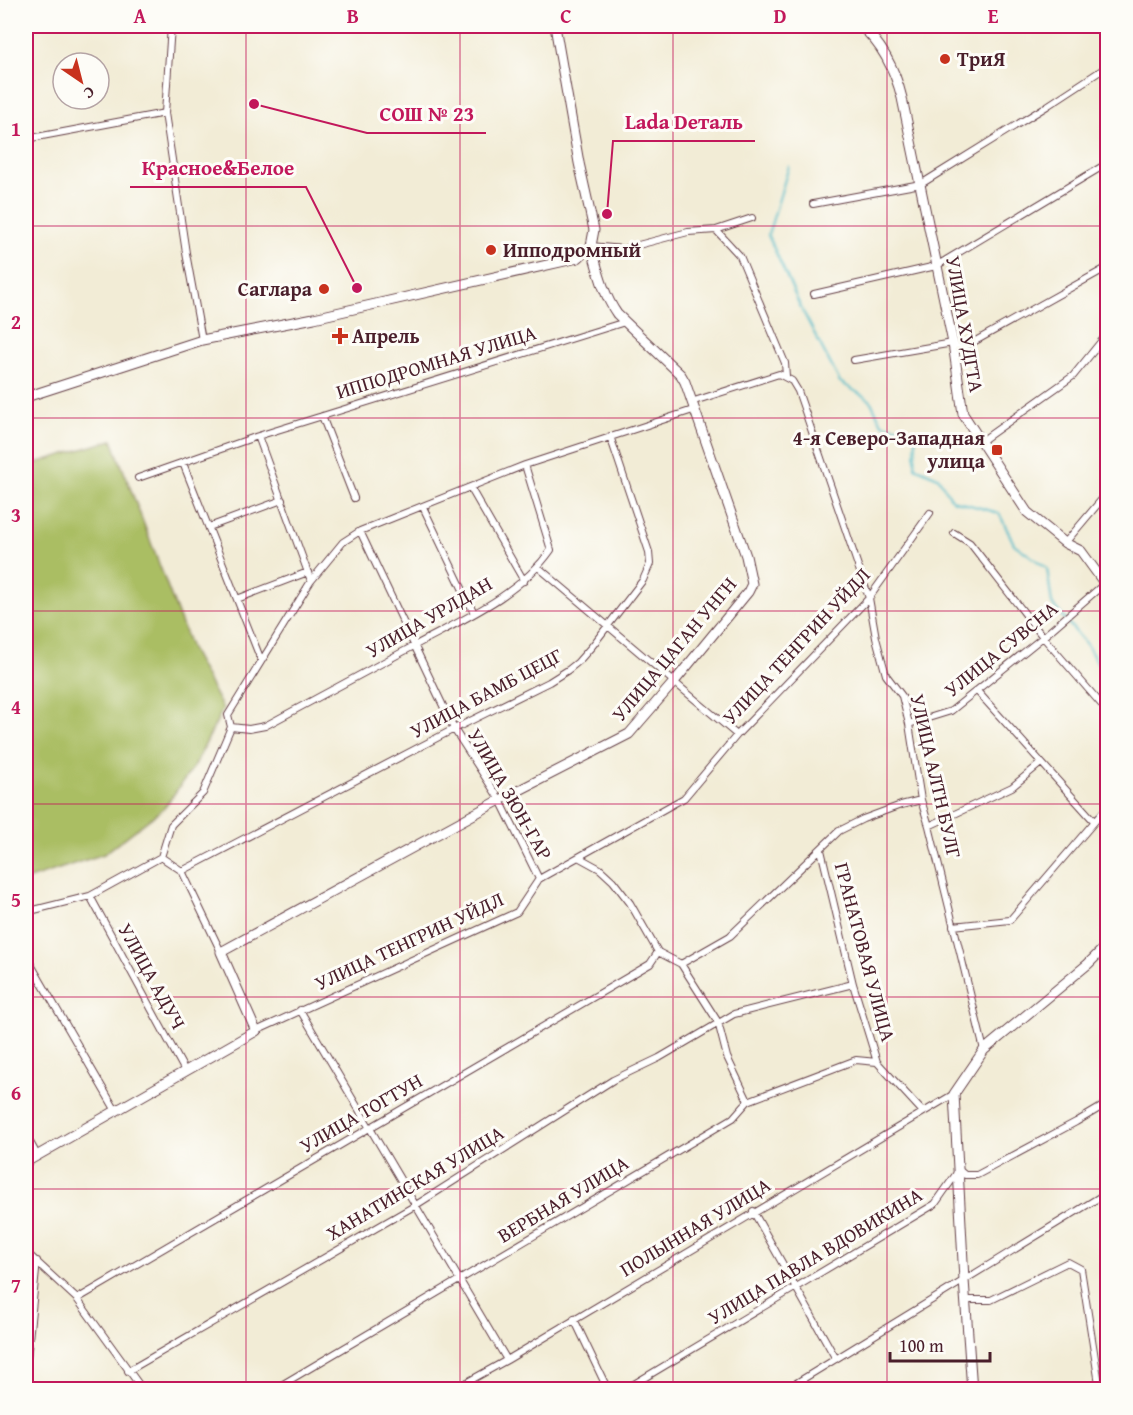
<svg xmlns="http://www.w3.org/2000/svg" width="1133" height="1415" viewBox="0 0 1133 1415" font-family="'Gentium Book Plus',serif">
  <rect width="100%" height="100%" fill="#fdfcf7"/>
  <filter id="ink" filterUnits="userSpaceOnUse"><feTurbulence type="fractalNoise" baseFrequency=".0167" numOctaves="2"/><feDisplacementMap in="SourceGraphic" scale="12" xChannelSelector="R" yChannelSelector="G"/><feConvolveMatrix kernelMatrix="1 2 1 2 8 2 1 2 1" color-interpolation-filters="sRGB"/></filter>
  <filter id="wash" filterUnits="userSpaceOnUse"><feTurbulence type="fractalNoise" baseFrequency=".008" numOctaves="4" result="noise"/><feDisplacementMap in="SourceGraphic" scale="24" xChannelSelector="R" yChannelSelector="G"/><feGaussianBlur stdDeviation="1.35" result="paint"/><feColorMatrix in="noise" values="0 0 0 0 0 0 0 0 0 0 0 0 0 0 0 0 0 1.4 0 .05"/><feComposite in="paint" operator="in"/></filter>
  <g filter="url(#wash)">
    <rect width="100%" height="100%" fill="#f2ecd6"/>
    <path fill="#aabe63" stroke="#7a6e47" stroke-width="1.5" d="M112,440L192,651L223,709L195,765L164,808L104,854L26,880V466Z"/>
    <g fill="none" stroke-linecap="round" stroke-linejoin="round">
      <path stroke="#4cb9c8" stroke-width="2" d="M789,166L768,235L800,306L840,382L870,400L882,424L916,432L915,467L938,477L952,500L999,513L1014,544L1047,568L1052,604L1086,644L1108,681"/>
    </g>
  </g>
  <g filter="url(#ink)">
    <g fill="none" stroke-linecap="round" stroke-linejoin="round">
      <g stroke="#633e45" stroke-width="8">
        <path id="street" d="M171,26L165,113L186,253L202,340
          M26,139L165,113
          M813,204L921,184L1047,106L1108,66
          M716,230L752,218
          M591,246L623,249L688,232L716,230L740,256L785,363L786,376
          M814,294L936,266L1108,163
          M854,360L953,343L961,349L1108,267
          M691,402L779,374L792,381L798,391L869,598L876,638L886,675L902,696L909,724L921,800L929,826L984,1050
          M322,416L354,498
          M258,436L311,581
          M980,442L1073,376L1108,333
          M183,463L261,660
          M138,478L258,436L625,322
          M470,487L524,581
          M423,507L474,613
          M209,527L282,500
          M360,531L454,729L500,800L539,879
          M954,533L970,543L1043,637L1108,712
          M1065,543L1108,492
          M538,567L737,735
          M237,599L308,572
          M977,691L1094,821
          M909,724L951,711L1043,637L1104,584
          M231,727L249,729L265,726C313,700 362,674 410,648C459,621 518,597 551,550L525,465
          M929,826L1012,787L1041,763
          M821,850L853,984L877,1062L922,1111
          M161,857L171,825L203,793L231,727L228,715L311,581L343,542L360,531L525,465L693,410
          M161,857L182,871L221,952
          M580,858L600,869L613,881L630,903L658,952L681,964L718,1022L727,1057L748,1101
          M182,871L454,729L549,682L568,670L578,662L593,645L643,580L650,564L649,552L610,436
          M90,896L185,1071
          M26,912L90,896L161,857
          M953,926L1010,920L1108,806
          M26,956L116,1111
          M681,964L730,936L839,831L863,819L901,805L921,800
          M300,1010L507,1360
          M256,1031L517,912L539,879L684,798L737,735L869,598L930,513
          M26,1135L37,1155
          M753,1211L836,1359
          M26,1252L77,1299L143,1390
          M77,1299L650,964L658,952
          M965,1300H991L1068,1262L1081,1269L1100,1390
          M574,1319L608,1390
          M26,1369L37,1261
          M128,1371L416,1205L613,1080L659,1058L734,1014L853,984
          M273,1390L733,1118L748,1101L856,1060L877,1062
          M453,1390L507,1360L954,1094
          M624,1390L935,1204L959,1170L965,1175H977L1076,1122L1108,1103
          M785,1390L1108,1192"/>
      </g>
      <g stroke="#633e45" stroke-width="11">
        <path id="secondary" d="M861,26C883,45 895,70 902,98L953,343L963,414L1027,512L1065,543L1081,551L1108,588
          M26,397L202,340L314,318L578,258L591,246L594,230L579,163L555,26
          M26,1162L256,1031L221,952L500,800L629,734L674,682L748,592L752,584L746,556L685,382L681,375L617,314C603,294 598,270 591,246
          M972,1390L964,1280L954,1094L984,1050L1088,964L1108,944"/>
      </g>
      <use href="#street" stroke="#fff" stroke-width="6"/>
      <use href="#secondary" stroke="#fff" stroke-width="9"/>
    </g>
  </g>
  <path fill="none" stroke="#c2185b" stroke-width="1.5" stroke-opacity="0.55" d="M246,26V1390M460,26V1390M673,26V1390M887,26V1390M26,226H1108M26,418H1108M26,611H1108M26,804H1108M26,997H1108M26,1189H1108"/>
  <g fill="#c8321e" stroke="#fdfcf7" stroke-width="2">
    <circle cx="945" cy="59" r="6"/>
    <circle cx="491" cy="250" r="6"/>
    <circle cx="324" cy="289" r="6"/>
    <path d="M337 327h6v6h6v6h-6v6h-6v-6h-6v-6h6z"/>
    <rect x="991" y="444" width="12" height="12" rx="3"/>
  </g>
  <g text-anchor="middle" stroke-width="6" stroke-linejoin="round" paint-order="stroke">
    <g font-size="20" font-weight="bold" fill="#4a1f2b" stroke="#fdfcf7" text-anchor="start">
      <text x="957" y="66">ТриЯ</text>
      <text x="503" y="257">Ипподромный</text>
      <text x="312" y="296" text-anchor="end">Саглара</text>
      <text x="352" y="343">Апрель</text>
      <text x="985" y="445" text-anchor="end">4-я Северо-Западная<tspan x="985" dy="23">улица</tspan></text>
    </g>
    <g font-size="20" fill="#4a1f2b" stroke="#fdfcf7">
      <text transform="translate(965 324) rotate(80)" y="7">УЛИЦА ХУДГТА</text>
      <text transform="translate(436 362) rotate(-17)" y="7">ИППОДРОМНАЯ УЛИЦА</text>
      <text transform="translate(429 617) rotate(-30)" y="7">УЛИЦА УРЛДАН</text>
      <text transform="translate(796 646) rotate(-47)" y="7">УЛИЦА ТЕНГРИН УЙДЛ</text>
      <text transform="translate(674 649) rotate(-50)" y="7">УЛИЦА ЦАГАН УНГН</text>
      <text transform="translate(1001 649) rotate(-39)" y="7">УЛИЦА СУВСНА</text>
      <text transform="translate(486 693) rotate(-28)" y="7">УЛИЦА БАМБ ЦЕЦГ</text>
      <text transform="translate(936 776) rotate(77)" y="7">УЛИЦА АЛТН БУЛГ</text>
      <text transform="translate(510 794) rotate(60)" y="7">УЛИЦА ЗЮН-ГАР</text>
      <text transform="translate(409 941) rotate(-25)" y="7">УЛИЦА ТЕНГРИН УЙДЛ</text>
      <text transform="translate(865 952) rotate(75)" y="7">ГРАНАТОВАЯ УЛИЦА</text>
      <text transform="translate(152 976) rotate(61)" y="7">УЛИЦА АДУЧ</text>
      <text transform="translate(361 1113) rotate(-30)" y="7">УЛИЦА ТОГТУН</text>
      <text transform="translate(415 1183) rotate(-31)" y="7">ХАНАТИНСКАЯ УЛИЦА</text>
      <text transform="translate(563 1199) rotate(-31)" y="7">ВЕРБНАЯ УЛИЦА</text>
      <text transform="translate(695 1227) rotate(-31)" y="7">ПОЛЫННАЯ УЛИЦА</text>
      <text transform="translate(815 1256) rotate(-31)" y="7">УЛИЦА ПАВЛА ВДОВИКИНА</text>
    </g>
  </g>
  <path fill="none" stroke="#c2185b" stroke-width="2" d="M254 104L367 133H486M607 214L613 141H755M357 288L306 187H130"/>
  <g fill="#c2185b" stroke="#fdfcf7" stroke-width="2">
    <circle cx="254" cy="104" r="6"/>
    <circle cx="607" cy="214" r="6"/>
    <circle cx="357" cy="288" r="6"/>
  </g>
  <g font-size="21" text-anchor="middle" font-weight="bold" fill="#c2185b" stroke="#fdfcf7" stroke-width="6" stroke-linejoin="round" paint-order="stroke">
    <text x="427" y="121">СОШ № 23</text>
    <text x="684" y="129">Lada Dеталь</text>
    <text x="218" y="175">Красное&amp;Белое</text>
  </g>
  <rect width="1133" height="1415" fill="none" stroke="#fdfcf7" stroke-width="66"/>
  <g transform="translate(81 81) rotate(145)"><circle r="28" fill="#fdfcf7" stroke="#b5a4a5" stroke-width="1.5"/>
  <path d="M0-4.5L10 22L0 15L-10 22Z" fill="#c8321e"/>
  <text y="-9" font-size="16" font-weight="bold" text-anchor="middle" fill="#4a1f2b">С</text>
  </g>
  <path d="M890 1352v9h100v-9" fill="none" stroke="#4a1f2b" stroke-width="3"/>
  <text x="899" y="1352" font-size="18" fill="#4a1f2b" stroke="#fdfcf7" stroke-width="4.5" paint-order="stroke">100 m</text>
  <rect x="33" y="33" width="1067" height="1349" fill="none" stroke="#c2185b" stroke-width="2"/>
  <g font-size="20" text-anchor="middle" font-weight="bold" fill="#c2185b">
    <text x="140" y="23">A</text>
    <text x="353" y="23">B</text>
    <text x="566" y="23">C</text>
    <text x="780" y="23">D</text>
    <text x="993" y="23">E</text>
    <text x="16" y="136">1</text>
    <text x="16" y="329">2</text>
    <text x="16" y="522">3</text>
    <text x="16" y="714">4</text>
    <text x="16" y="907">5</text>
    <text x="16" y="1100">6</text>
    <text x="16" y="1292">7</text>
  </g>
</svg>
